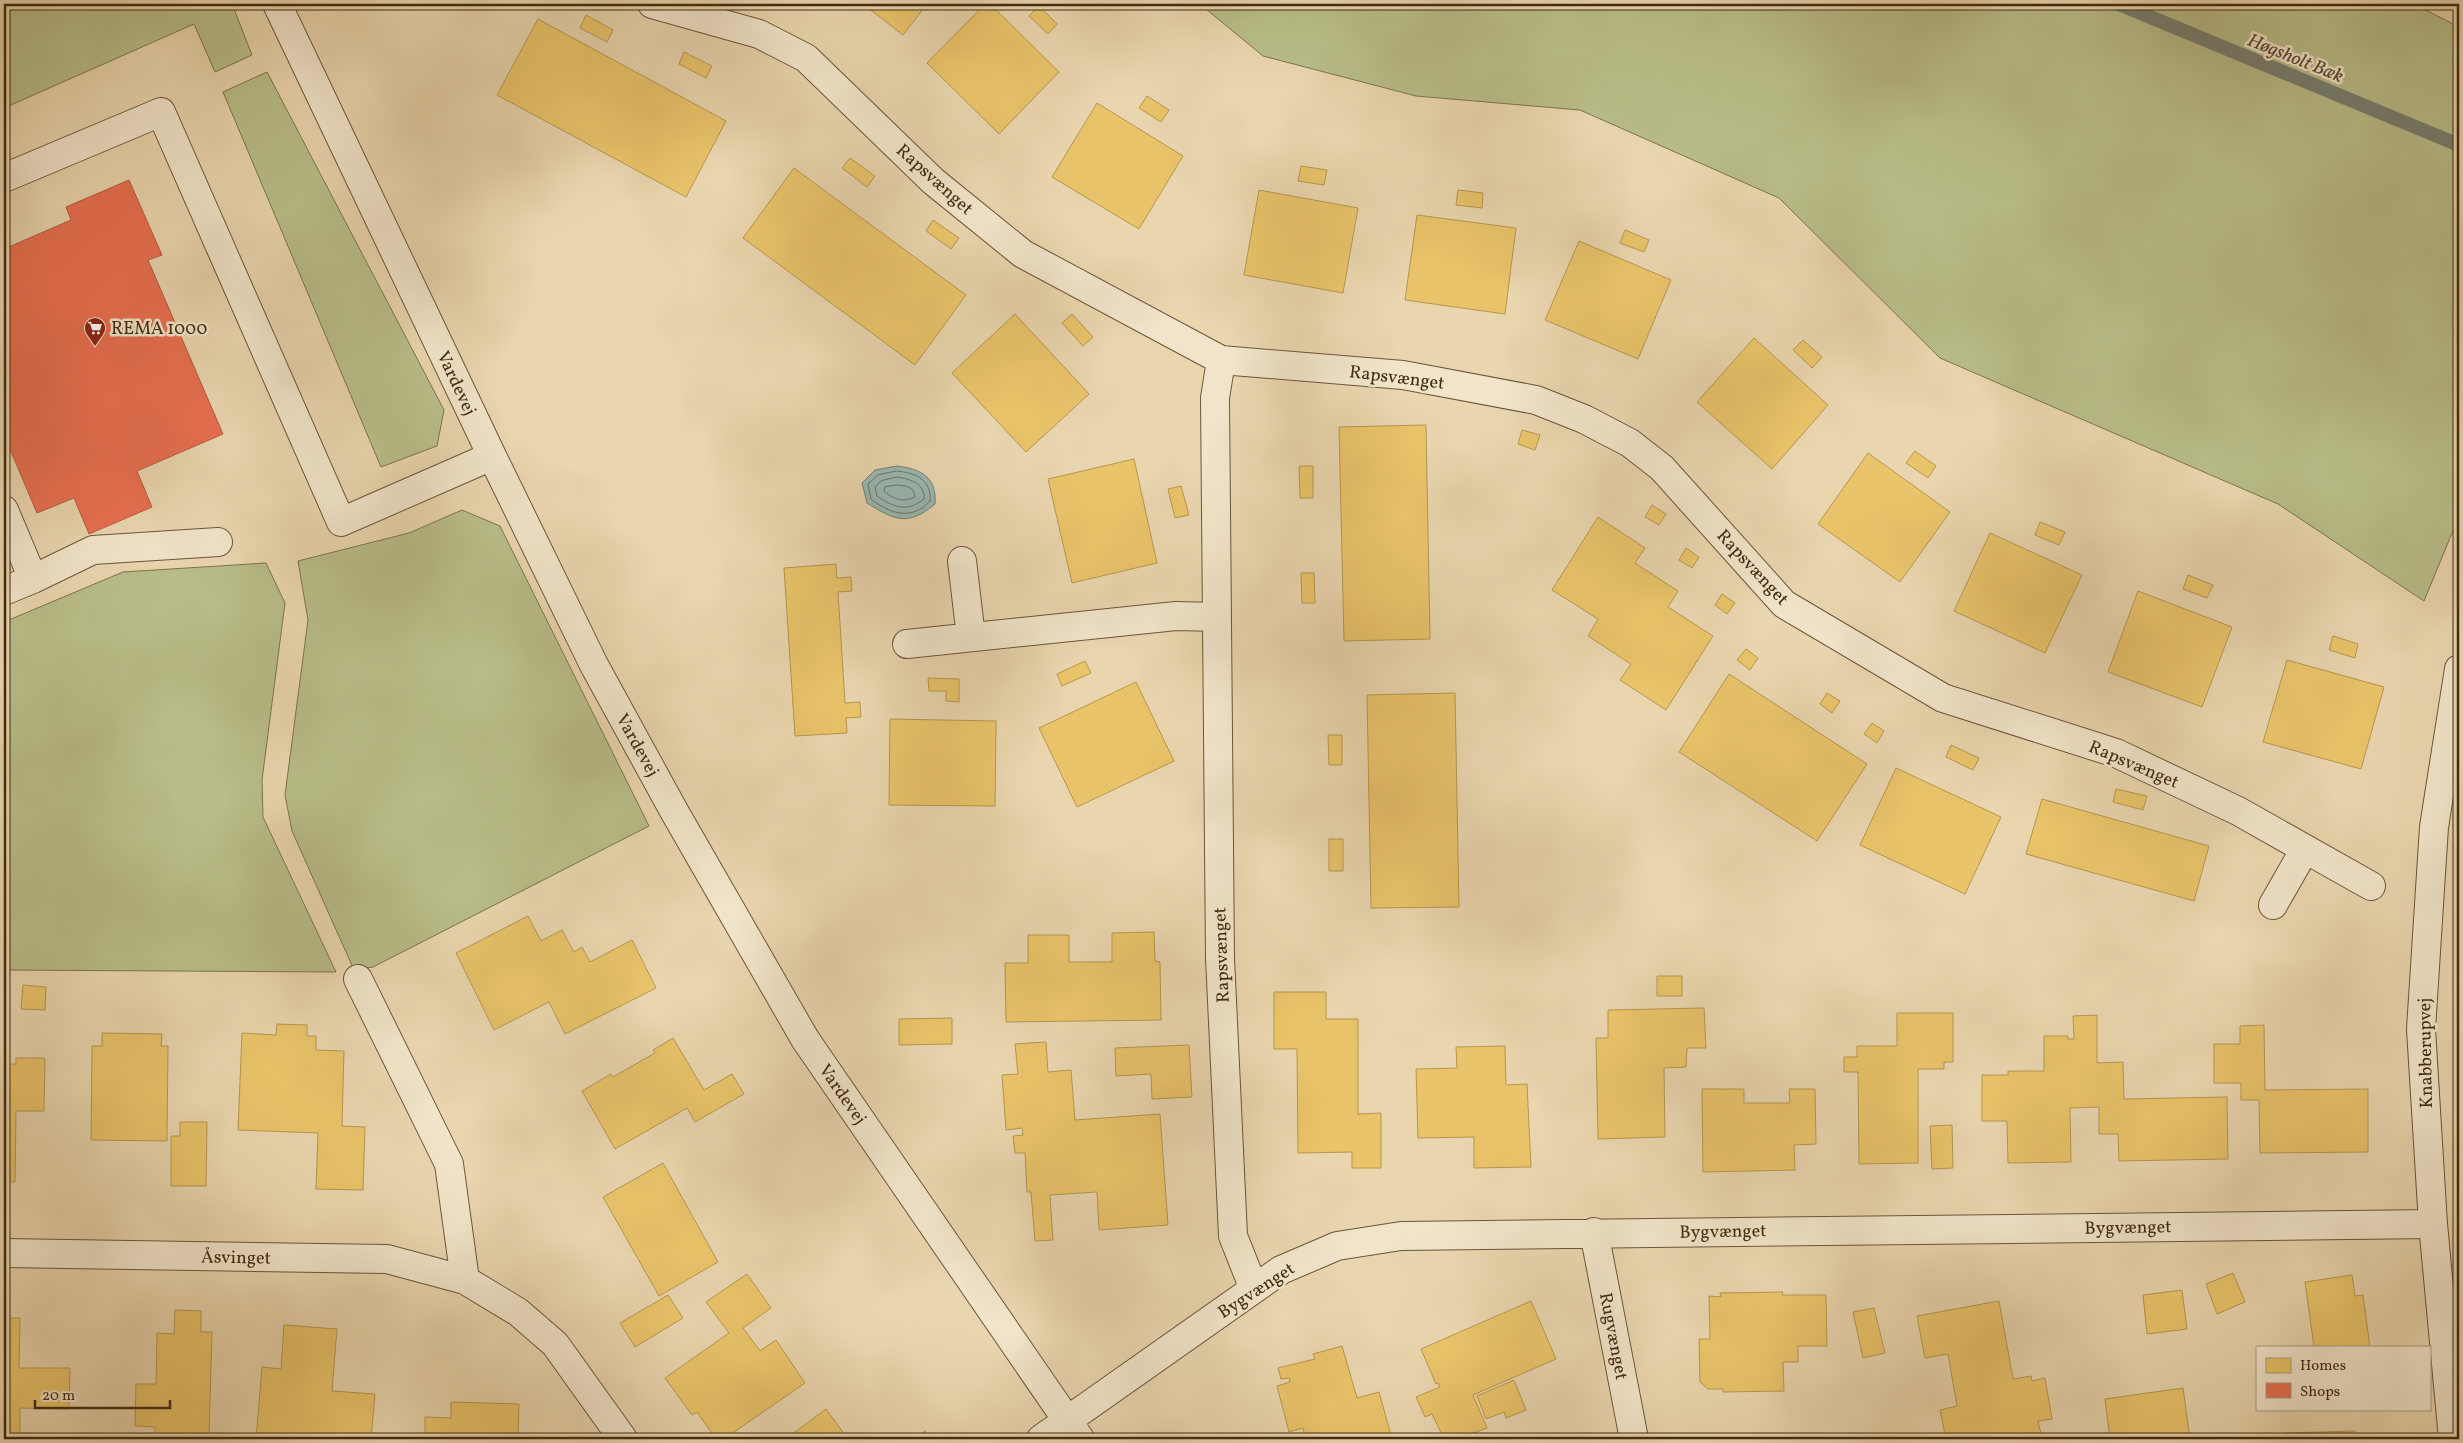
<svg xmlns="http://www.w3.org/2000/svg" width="2463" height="1443" viewBox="0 0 2463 1443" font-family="Vollkorn,serif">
  <rect width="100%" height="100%" fill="#e9d5ae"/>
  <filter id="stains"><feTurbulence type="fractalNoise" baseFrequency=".004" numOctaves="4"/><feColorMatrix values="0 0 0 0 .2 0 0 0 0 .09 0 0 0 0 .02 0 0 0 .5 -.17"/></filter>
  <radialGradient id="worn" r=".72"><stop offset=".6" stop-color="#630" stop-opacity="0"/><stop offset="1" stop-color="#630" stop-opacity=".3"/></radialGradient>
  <path fill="#b8bd89" stroke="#7c744c" d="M4,4H232L252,55L215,72L194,24L4,108Z
    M1200,4H2414L2459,27V516L2424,601L2278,504L1940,358L1779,198L1580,110L1416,96L1263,56Z
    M267,72L444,410L437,446L381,467L223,92Z
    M462,510L500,526L649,826L373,967L354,970L292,831L285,795L308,620L298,561L409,533Z
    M266,563L285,603L262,780L263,817L336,972L4,970V622L123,572Z"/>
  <path fill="#99b7b2" stroke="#767f71" d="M897,466C921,469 937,477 935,504C908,527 894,520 867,503L862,483L875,470Z"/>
  <path fill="#e9c46a" stroke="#b7964f" d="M863,4H927L903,35Z
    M985,4H990L1059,72L999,134L927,63Z
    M1039,6L1057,24L1048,34L1029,16Z
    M586,15L613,30L607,42L580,28Z
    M538,19L726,121L686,197L497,95Z
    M684,52L712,66L706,78L679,64Z
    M1147,96L1169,110L1161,122L1139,108Z
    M1097,103L1183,156L1139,229L1052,177Z
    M850,158L875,176L867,187L842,168Z
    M1301,166L1327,170L1324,185L1298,181Z
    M794,168L966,295L915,365L743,238Z
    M1259,190L1358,208L1343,293L1244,275Z
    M1458,190L1483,193L1482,208L1456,205Z
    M1417,215L1516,228L1505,314L1405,300Z
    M933,220L959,238L951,249L926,231Z
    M1625,230L1649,240L1644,252L1620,243Z
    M1579,241L1671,280L1638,359L1545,320Z
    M1015,314L1089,394L1026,452L952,373Z
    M1072,314L1093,337L1083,346L1062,323Z
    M1754,338L1828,405L1772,469L1697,402Z
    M1803,340L1822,357L1812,368L1793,350Z
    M1426,425L1430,639L1344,641L1339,427Z
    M1522,430L1540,435L1535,450L1518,444Z
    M1915,451L1936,466L1928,478L1906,463Z
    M1868,453L1950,512L1900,582L1818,524Z
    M1134,459L1157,563L1072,583L1048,479Z
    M1299,466H1313V498H1300Z
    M1181,486L1189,515L1175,518L1168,489Z
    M1652,505L1666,514L1659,525L1645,517Z
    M1598,517L1645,548L1635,563L1678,591L1668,607L1713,636L1666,710L1620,680L1631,664L1588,636L1598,619L1552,590Z
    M2040,522L2065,532L2059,545L2035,535Z
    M1990,533L2082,575L2045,653L1954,611Z
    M1686,548L1699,557L1692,568L1679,560Z
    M836,564L837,578L851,577L852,591L838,592L845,703L860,702L861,717L846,718L847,733L795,736L784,568Z
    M1301,573H1314L1315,603H1302Z
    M2188,575L2213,585L2207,598L2183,589Z
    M2138,591L2232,627L2202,707L2108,672Z
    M1722,594L1735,603L1727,614L1715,605Z
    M2333,636L2358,644L2355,658L2329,650Z
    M1746,649L1758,658L1750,670L1737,660Z
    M2287,660L2384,687L2361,769L2263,742Z
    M1085,661L1091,673L1062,686L1057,674Z
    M1729,674L1867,764L1817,841L1679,752Z
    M928,678L959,679V702L946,701V691H929Z
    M1136,682L1174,761L1077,807L1039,728Z
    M1455,693L1459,907L1371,908L1367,695Z
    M1827,693L1840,701L1832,713L1820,704Z
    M890,719L996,721L995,806L889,805Z
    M1872,723L1884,731L1877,743L1864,734Z
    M1328,735H1342V765H1329Z
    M1951,745L1979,758L1973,770L1946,757Z
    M1896,768L2001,817L1965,894L1860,845Z
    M2116,789L2147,796L2143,810L2113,802Z
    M2042,799L2209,846L2194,901L2026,854Z
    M1329,839H1343V871H1329Z
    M528,916L541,941L562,930L574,952L582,947L590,962L632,940L656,988L565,1034L549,1002L494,1030L456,953Z
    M1154,932L1155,961L1160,962L1161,1020L1006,1022L1005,963H1028V935H1069V962H1112V933Z
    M1657,976H1682V996H1657Z
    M23,985L46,987L45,1010L21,1009Z
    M1274,992H1326V1019H1358V1114L1381,1113V1168H1352V1152L1298,1153L1297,1049H1274Z
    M1704,1008L1706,1048H1687L1686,1067L1664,1068L1665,1137L1598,1139L1596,1038H1608V1010Z
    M1897,1013H1953V1062H1944V1069H1918V1163L1859,1164L1858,1072H1844V1057H1857V1046H1897Z
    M2097,1015V1063L2123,1062L2124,1099L2227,1097L2228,1159L2119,1161L2118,1134H2099V1107L2070,1108L2071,1162L2008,1163L2007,1121H1982V1075H2008V1071H2044V1036H2068L2067,1039H2074L2073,1016Z
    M952,1018V1044L899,1045V1019Z
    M277,1024L307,1025V1036H316V1050L344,1051L342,1126L365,1127L363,1190L316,1189L318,1133L238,1130L242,1033L276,1035Z
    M2264,1025L2265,1090L2368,1089V1152L2260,1153L2259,1100H2241V1083H2214V1044H2240V1026Z
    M102,1033L162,1034L161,1046H168L167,1141L91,1140L92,1046H102Z
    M673,1038L704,1090L732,1074L744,1094L695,1122L687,1108L615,1149L582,1091L611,1074L613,1077L655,1053L653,1050Z
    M1046,1042L1048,1072L1071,1070L1075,1120L1160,1114L1168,1225L1099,1230L1097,1192L1050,1195L1053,1240L1035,1241L1031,1192H1027L1025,1153H1015L1013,1136L1023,1135L1022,1128L1006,1130L1002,1075L1018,1074L1015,1044Z
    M1189,1045L1192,1097L1152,1099L1151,1074L1116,1076L1115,1048Z
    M1505,1046L1506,1085L1527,1084L1531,1167L1474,1168V1137L1418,1138L1416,1069L1457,1068L1456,1047Z
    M16,1058H45L44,1111H16L15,1182H4V1064H16Z
    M1702,1089H1744V1103H1790L1789,1089H1815L1816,1144L1794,1145L1795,1170L1703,1172Z
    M180,1122H207L206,1186H171V1136H180Z
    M1952,1125L1953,1168L1932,1169L1930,1126Z
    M663,1163L718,1262L659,1296L603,1197Z
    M2233,1273L2245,1302L2217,1314L2206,1284Z
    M747,1274L771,1308L743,1328L760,1351L776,1340L805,1383L724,1439H716L697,1412L692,1415L665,1378L729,1333L706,1302Z
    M2352,1275L2355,1296L2363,1295L2370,1347H2314L2305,1282Z
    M2182,1290L2187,1329L2147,1334L2143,1295Z
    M1783,1292L1782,1295H1826L1827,1346H1798V1362H1783L1784,1391L1723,1392V1389H1708L1700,1382L1699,1339H1710L1709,1296L1721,1297L1720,1293Z
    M668,1295L683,1318L635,1347L620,1323Z
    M1531,1301L1556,1359L1473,1395L1487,1428L1471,1434L1473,1439H1444L1432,1414L1425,1417L1416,1397L1440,1387L1438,1383L1436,1384L1421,1349Z
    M1999,1301L2013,1379L2031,1376L2032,1381L2045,1378L2052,1419L2038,1421L2041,1434L2011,1439H1946L1940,1410L1957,1406L1948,1354L1925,1358L1917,1316Z
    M1874,1308L1885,1353L1863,1358L1853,1312Z
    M175,1310L201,1311V1332H212L209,1436L155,1435V1427L135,1426L136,1384H156L157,1333L174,1334Z
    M4,1318H20L19,1368H70L69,1409L20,1408V1439H4Z
    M284,1325L337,1329L332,1391L375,1394L371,1439H256L262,1367L281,1369Z
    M1342,1346L1357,1398L1379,1392L1392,1439H1306L1303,1428L1289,1432L1277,1386L1290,1382L1289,1378L1281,1379L1278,1368L1315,1359L1313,1354Z
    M1514,1380L1526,1410L1506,1418L1504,1412L1486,1419L1477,1396Z
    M2183,1388L2190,1439H2110L2105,1399Z
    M451,1402L519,1404L518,1439H425V1417L451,1418Z
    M826,1409L848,1439H794L791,1435Z
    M925,1431L930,1439H913Z
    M2355,1431V1439H2285V1433Z"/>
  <path fill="#e76f51" stroke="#b55b3e" d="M129,180L162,255L148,260L223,434L137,471L152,507L89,534L74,498L37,513L4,435V249L71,220L66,207Z"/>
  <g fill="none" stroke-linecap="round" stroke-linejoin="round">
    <path stroke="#6d7261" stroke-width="1" d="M897,471C915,473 932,479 930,501C912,521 890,514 871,499L868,484L878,475Z
      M897,477C910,479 925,483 924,499C907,513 893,507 877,496L875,487L881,481Z
      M897,485C906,486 914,486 915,497C903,503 893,499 884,491L885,487Z"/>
    <path stroke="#767f71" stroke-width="14" d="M2119,4L2459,145"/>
    <g stroke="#6b5638" stroke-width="30">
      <path id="minor" d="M277,4L492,456L594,665L674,811L805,1039L1080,1439
        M652,4L759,34L806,58L933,181L1023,254L1221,360L1403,375L1536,400L1584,419L1630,443L1662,468L1784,604L1943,698L2116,753L2238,811L2371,886
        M4,178L161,112L341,522L492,456
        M1221,360L1215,398L1220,958L1233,1236L1254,1289
        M4,510L33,579L4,591
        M962,561L971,637
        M33,579L93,550L218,542
        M907,644L1176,616L1217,617
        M2273,905L2305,849
        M358,979L449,1164L465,1280
        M1594,1232L1634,1439
        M4,1253L387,1259L465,1280L518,1312L555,1344L623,1439
        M1041,1439L1281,1270L1337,1246L1401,1236L2433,1224
        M2453,1439L2433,1224L2421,1029L2434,827L2459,669"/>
    </g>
    <use href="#minor" stroke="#f1e4ca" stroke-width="28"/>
  </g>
  <defs>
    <g id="supermarket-pin" transform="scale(1.125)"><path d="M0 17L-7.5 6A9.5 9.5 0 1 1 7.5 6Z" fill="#8f2418" stroke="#f1e4ca"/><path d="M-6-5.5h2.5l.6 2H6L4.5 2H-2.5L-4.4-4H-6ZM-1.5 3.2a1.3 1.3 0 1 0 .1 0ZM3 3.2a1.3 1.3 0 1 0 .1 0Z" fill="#fff"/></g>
  </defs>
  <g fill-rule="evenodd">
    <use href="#supermarket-pin" x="95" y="328"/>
  </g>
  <g text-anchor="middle" stroke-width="5" stroke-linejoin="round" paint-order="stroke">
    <g font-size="18" fill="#412c10" stroke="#f1e4ca">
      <text transform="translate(935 179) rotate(42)" y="6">Rapsvænget</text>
      <text transform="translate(1397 377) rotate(7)" y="6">Rapsvænget</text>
      <text transform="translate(457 383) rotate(65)" y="6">Vardevej</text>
      <text transform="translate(1753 567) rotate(47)" y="6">Rapsvænget</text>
      <text transform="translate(638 745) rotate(61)" y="6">Vardevej</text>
      <text transform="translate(2134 764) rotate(23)" y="6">Rapsvænget</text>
      <text transform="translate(1221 955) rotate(-92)" y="6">Rapsvænget</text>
      <text transform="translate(2425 1053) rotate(-91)" y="6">Knabberupvej</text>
      <text transform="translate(843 1094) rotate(55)" y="6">Vardevej</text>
      <text transform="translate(2128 1227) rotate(-1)" y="6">Bygvænget</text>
      <text transform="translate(1723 1231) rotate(-1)" y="6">Bygvænget</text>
      <text transform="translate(236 1257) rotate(1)" y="6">Åsvinget</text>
      <text transform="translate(1256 1290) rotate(-33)" y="6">Bygvænget</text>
      <text transform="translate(1614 1336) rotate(79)" y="6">Rugvænget</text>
    </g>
    <g font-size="18" fill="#412c10" stroke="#f1e4ca" text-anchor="start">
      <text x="111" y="334">REMA 1000</text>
    </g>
    <g font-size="19" font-style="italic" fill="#534830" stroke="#f1e4ca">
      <text transform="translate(2296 57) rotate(22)" y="7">Høgsholt Bæk</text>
    </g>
  </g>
  <rect width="2463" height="1443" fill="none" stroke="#e9d5ae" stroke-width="20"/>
  <rect x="5" y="5" width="2453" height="1433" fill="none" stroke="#412c10" stroke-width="2.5"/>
  <rect x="10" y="10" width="2443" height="1423" fill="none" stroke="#412c10"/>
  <rect x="2256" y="1346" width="175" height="65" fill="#f1e4ca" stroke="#ab9a80"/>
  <rect x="2266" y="1358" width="25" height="15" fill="#e9c46a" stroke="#ab9a80"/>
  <text x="2300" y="1370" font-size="15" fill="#412c10">Homes</text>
  <rect x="2266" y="1383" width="25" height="15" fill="#e76f51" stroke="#ab9a80"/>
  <text x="2300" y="1396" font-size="15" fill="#412c10">Shops</text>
  <path d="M35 1400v8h135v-8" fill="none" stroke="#412c10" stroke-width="2.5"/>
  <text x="42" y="1400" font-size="15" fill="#412c10" stroke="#f1e4ca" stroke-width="4" paint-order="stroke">20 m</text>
  <rect width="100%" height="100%" filter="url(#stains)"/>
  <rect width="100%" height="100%" fill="url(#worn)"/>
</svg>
